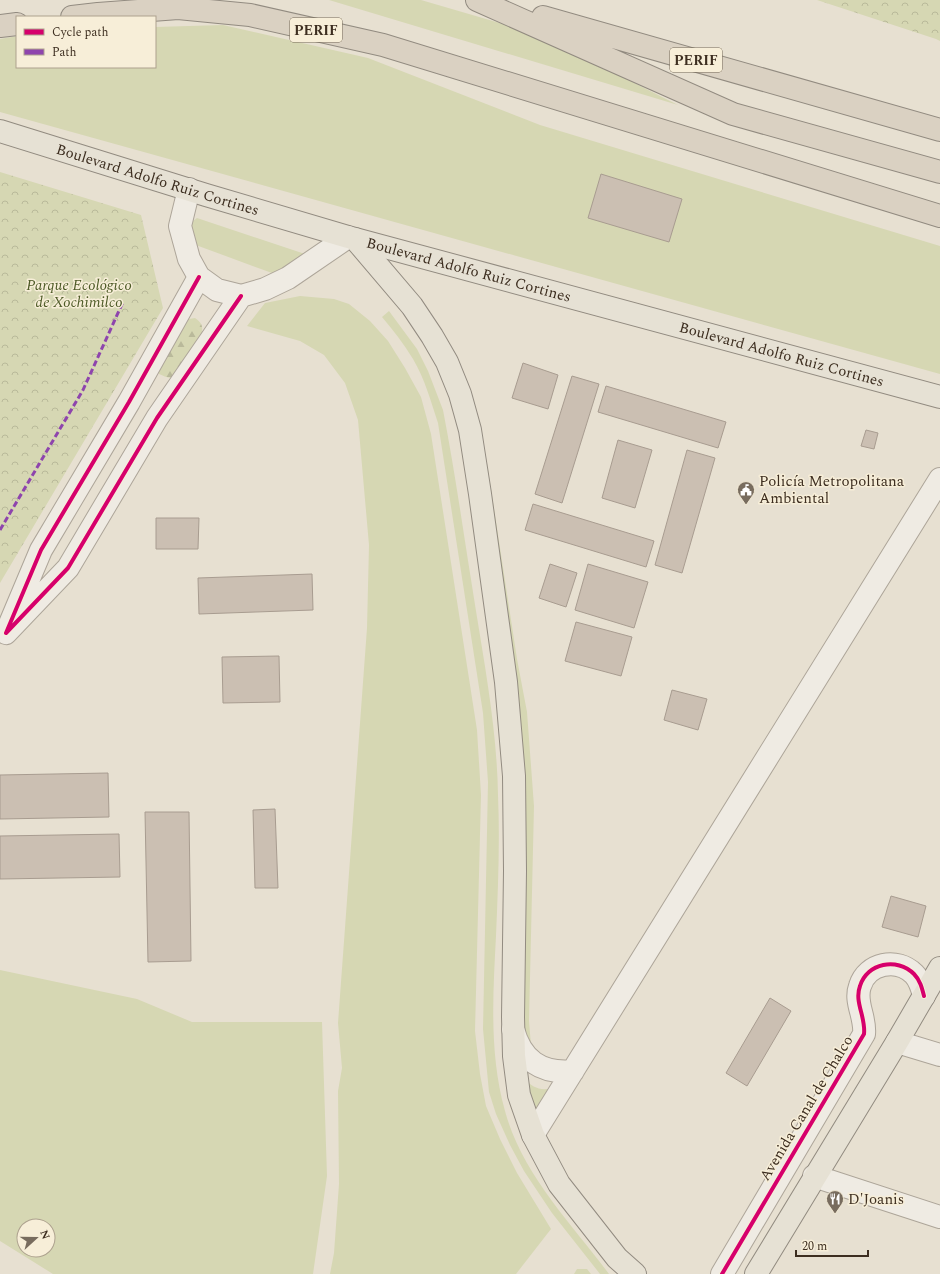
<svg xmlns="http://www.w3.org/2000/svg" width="940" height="1274" viewBox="0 0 940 1274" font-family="Spectral,serif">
  <defs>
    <pattern id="forest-firs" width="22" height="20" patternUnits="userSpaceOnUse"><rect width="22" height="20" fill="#d6d7b3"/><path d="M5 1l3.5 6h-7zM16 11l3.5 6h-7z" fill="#b9b99a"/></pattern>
    <pattern id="park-crowns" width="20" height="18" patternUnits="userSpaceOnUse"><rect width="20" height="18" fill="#d6d7b3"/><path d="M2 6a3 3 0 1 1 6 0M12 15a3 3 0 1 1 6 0" fill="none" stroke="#b9b99a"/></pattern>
  </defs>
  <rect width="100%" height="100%" fill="#e7e0d1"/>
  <path fill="#d6d7b3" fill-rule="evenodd" d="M329,0H421L537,34L678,105Z
    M223,25L368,58L540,125L940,246V374L0,112V39L17,36V67H155V27Z
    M197,218L308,255L283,270L272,273L193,244L190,223Z
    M300,296L334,299L349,304L370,321L388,341L405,368L421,397L431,434L477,730L481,795L475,1031L480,1074L486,1106L500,1139L517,1173L551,1229L516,1274H330L334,1253L339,1184L338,1091L342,1068L338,1023L367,628L369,545L358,420L345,383L324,355L300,341L247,326L265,303Z
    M389,311L417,349L428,371L443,410C456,477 465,544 476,611C486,673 497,733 498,795C500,842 498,889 496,936C493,994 489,1054 505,1111C522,1174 571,1223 609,1274H600L552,1213L524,1171L510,1145L496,1114L489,1092L483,1029L488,782L483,713L438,423C431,402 425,379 413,359C404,344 393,330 382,317Z
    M487,463L517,659L527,712L534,806L529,1021L533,1070L521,1063Z
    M0,970L137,999L192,1022H322L327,1176L313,1274H53L0,1241ZM24,1226H48V1250H24Z
    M524,1079C532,1086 537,1090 548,1089L544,1102L536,1119Z
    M577,1269H587L591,1274H574Z"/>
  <path fill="url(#forest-firs)" d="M195,318C201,322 203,325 202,333L176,375C170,380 166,377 159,374V368L186,323L189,319Z"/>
  <path fill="url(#park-crowns)" d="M817,0H940V41L936,39Z
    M0,172L141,215L163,308L0,583Z"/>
  <path fill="#cbbfb2" stroke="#a89c90" d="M601,174L682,199L669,242L588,218Z
    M523,363L558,375L548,409L512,398Z
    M572,376L599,384L562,503L535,494Z
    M606,386L726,422L718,448L598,412Z
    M866,430L878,433L874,449L861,446Z
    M618,440L652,450L635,508L602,498Z
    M687,450L715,458L682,573L655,565Z
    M533,504L654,541L646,567L525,530Z
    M156,518H199L198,549H156Z
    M550,564L577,573L566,607L539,598Z
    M588,564L648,582L634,628L575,610Z
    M312,574L313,610L199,614L198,578Z
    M576,622L632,637L621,676L565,661Z
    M279,656L280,702L223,703L222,657Z
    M672,690L707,699L698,730L664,720Z
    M108,773L109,817L0,819V775Z
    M275,809L278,888H255L253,810Z
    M145,812H189L191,961L148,962Z
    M119,834L120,877L0,879V836Z
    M891,896L926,906L918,937L882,927Z
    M770,998L791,1011L747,1086L726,1073Z"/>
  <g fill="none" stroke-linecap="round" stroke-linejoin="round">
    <g stroke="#ada599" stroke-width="24">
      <path id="minor" d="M189,189L180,226L189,259L199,277L217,290L241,296L265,289L288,278L348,237
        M199,277L129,402L41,550L6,633L68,568L157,418L241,296
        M513,1029C521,1060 541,1074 573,1071
        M897,1042L940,1055
        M533,1135L940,479
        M814,1176L940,1217
        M722,1274L864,1034C866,1017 854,1002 860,986C867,963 897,957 914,974C920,980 922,988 924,996"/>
    </g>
    <g stroke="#928b80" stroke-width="24">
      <g id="major">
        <path id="s1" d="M0,131L206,195L348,237L940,397"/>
        <path d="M355,239L412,306L432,336L447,362L460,394L470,430L480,494L506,682L514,776L515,871L513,1017L514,1056L519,1095L533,1135L559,1184L617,1258L635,1274"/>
        <path d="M756,1274L897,1042L940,968"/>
      </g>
    </g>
    <g stroke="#928b80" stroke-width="24">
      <path id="highway" d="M477,0L733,114L940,172
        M72,17L98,14L178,8L250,15L383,45L940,216
        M543,17L940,130
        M0,26L17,24"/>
    </g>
    <use href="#minor" stroke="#efebe3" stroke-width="22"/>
    <use href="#major" stroke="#e6e1d4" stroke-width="22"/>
    <use href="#highway" stroke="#dad1c2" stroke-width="22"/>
    <path stroke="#8e44ad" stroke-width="3" stroke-dasharray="6 3" stroke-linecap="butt" d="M0,530L83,390L123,302"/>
    <g stroke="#f7eed8" stroke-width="6">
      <path id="cycleway" d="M199,277L129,402L41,550L6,633L68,568L157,418L241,296
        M722,1274L864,1034C866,1017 854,1002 860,986C867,963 897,957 914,974C920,980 922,988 924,996"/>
    </g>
    <use href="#cycleway" stroke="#d6006c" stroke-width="4"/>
  </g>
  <defs>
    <g id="civic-pin" transform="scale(0.9)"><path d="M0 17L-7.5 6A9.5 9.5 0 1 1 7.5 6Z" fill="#786c5e" stroke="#f7eed8"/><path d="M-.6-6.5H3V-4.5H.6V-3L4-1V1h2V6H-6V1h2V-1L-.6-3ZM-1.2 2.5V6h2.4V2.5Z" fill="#fff"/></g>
    <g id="restaurant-pin" transform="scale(0.9)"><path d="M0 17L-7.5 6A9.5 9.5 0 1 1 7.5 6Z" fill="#786c5e" stroke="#f7eed8"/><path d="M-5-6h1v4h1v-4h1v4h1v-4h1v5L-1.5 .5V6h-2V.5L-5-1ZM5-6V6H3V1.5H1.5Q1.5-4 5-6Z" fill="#fff"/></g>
  </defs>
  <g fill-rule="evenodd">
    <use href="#civic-pin" x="746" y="490"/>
    <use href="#restaurant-pin" x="835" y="1199"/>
  </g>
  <g text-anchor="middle" stroke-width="3" stroke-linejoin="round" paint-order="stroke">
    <g fill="#f7eed8" stroke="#756857" stroke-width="1">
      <rect x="290" y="18" width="52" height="24" rx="3"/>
      <rect x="670" y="48" width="52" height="24" rx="3"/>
    </g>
    <g font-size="14" font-weight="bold" fill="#3d2e20">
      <text x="316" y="35">PERIF</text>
      <text x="696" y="65">PERIF</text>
    </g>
    <g font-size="15" fill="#3d2e20" stroke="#f7eed8">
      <text dy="5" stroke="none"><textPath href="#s1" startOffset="165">Boulevard Adolfo Ruiz Cortines</textPath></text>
      <text dy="5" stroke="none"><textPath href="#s1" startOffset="489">Boulevard Adolfo Ruiz Cortines</textPath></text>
      <text dy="5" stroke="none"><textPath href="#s1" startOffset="813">Boulevard Adolfo Ruiz Cortines</textPath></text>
      <text transform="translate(806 1108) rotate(-59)" y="5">Avenida Canal de Chalco</text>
    </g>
    <g font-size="15" font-style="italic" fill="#4d5a26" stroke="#f7eed8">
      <text x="79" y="290">Parque Ecológico<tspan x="79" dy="17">de Xochimilco</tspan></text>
    </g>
    <g font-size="15" fill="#3d2e20" stroke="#f7eed8" text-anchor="start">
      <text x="759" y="486">Policía Metropolitana<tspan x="759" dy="17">Ambiental</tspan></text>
      <text x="848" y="1204">D'Joanis</text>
    </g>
  </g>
  <rect x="16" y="16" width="140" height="52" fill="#f7eed8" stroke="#ada18e"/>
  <rect x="24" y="29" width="20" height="6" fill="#d6006c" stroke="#ada18e"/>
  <text x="52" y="36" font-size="12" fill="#3d2e20">Cycle path</text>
  <rect x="24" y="49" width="20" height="6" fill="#8e44ad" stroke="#ada18e"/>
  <text x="52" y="56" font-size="12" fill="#3d2e20">Path</text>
  <g transform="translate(36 1238) rotate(69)"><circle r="19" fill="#f7eed8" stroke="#ada18e"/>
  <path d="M0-3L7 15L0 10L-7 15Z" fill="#786c5e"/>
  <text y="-6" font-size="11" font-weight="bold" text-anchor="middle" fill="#3d2e20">N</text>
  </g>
  <path d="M796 1250v6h72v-6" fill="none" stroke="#3d2e20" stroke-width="2"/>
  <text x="802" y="1250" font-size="12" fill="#3d2e20" stroke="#f7eed8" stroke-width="3" paint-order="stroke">20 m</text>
</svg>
